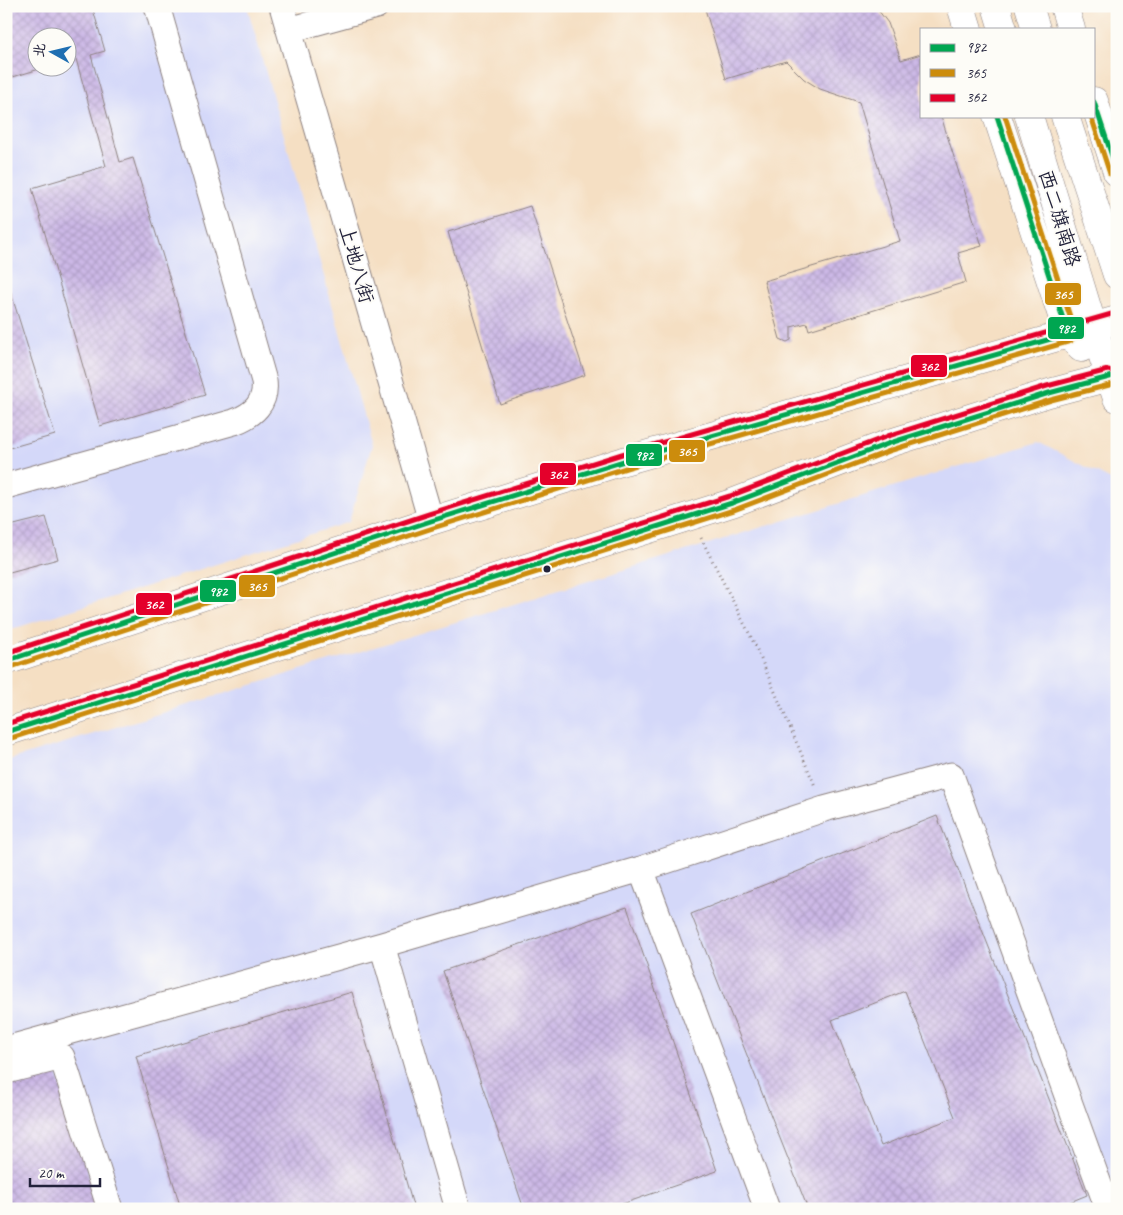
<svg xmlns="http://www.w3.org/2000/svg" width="1123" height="1215" viewBox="0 0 1123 1215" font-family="Caveat,'LXGW WenKai TC',sans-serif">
  <defs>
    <pattern id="building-cross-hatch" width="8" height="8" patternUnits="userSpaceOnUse" patternTransform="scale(1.25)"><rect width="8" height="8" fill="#ccb8e6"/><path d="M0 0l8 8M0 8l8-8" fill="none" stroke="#af9ec6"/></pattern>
  </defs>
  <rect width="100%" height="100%" fill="#fdfcf7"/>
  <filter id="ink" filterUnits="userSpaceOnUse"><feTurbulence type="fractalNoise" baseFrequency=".02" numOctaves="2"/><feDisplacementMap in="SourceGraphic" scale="10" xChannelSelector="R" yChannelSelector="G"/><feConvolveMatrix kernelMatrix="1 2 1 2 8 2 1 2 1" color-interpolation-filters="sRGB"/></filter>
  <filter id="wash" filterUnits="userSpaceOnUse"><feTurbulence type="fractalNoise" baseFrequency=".0096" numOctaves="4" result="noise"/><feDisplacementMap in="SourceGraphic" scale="20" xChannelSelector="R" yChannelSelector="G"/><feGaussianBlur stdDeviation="1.12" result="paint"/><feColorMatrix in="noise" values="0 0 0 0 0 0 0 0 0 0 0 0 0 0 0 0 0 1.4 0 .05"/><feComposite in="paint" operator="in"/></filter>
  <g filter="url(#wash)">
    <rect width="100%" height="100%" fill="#f5dfc3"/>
    <path fill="#d4d8f9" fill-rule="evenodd" d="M6,6H247L372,445L349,522L6,631ZM38,38H68V68H38Z
      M1038,442L1111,480L1117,494V1209H6V761Z"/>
    <g id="blocks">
      <path fill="url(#building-cross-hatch)" fill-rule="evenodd" d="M6,6H92L105,51L91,55L120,162L133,158L205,395L100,426L32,188L106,166L76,59L68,61V38H38V68H43L6,79Z
        M713,6H875L888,23L901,60L921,54L922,116H941L982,246L958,253L966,282L809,330L807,323L791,327V340L787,342L780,339L764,281L900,241L859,102L820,89L804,79L786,61L726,79L705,9Z
        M530,206L585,375L500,404L448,232Z
        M6,277L55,435L6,449Z
        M46,517L58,559L6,573V527Z
        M937,816L1087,1195L1053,1209H808L691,914ZM905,991L955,1117L881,1146L832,1020Z
        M627,907L717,1171L608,1209H524L443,971Z
        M352,992L414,1209H181L136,1056Z
        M55,1070L99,1209H6V1083Z"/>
    </g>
  </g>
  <g filter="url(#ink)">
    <use href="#blocks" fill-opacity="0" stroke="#8c807f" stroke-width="1"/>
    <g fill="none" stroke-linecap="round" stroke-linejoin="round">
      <g stroke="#8c807f" stroke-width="27">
        <path id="minor" d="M282,6L431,521
          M289,30L376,6
          M6,486L234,422C253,415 267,403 264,381L157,6
          M641,869L767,1209
          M382,945L458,1209
          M6,1049L382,945L641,869L824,809L951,775L1108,1209
          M6,1071L62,1057L110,1209"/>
      </g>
      <g stroke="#8c807f" stroke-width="29">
        <path id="major" d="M961,6L968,29
          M996,6L1003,29
          M1029,6L1036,29
          M1064,6L1071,29
          M1094,101L1117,172
          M997,116L1068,334L1081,348
          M1029,116L1093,327L1117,398
          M1065,116L1117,275
          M6,661L431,521L624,461L1117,320
          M6,732L732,503L890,443L1049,393L1117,375"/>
      </g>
      <path stroke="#8c807f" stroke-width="3" stroke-dasharray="1 4" stroke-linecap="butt" d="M701,538L755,645L815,786"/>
      <use href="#minor" stroke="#fff" stroke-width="25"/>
      <use href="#major" stroke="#fff" stroke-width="28"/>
      <g stroke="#fdfcf7" stroke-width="9">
        <path id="bus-1" d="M1094,102L1117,171
          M6,661L431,521L624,461L1068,334L997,116
          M6,732L732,503L890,443L1049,393L1117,375"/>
      </g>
      <g stroke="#fdfcf7" stroke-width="9">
        <path id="bus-2" d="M1091,116L1110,174
          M8,668L433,528L626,468L1071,341L1075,337V332L1005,116
          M8,739L734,510L892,450L1051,400L1117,383"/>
      </g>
      <g stroke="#fdfcf7" stroke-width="9">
        <path id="bus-3" d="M6,653L429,514L622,454L1115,313
          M6,724L730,496L888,436L1047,386L1108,370L1113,371L1117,376"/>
      </g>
      <use href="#bus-1" stroke="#00a651" stroke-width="5"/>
      <use href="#bus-2" stroke="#cc8c0c" stroke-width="5"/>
      <use href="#bus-3" stroke="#e4002b" stroke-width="5"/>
    </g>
  </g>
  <circle fill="#22223b" stroke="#fdfcf7" stroke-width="2" cx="547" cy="569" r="4.5"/>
  <g text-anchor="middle" stroke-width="4" stroke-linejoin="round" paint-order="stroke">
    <g font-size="20" fill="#22223b" stroke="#fdfcf7">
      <text transform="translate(1060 218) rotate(73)" y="7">西二旗南路</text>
      <text transform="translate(357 264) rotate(74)" y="7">上地八街</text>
    </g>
  </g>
  <g stroke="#fdfcf7" stroke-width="2">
    <rect x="1044" y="282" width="38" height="24" rx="5" fill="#cc8c0c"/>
    <rect x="1047" y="316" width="38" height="24" rx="5" fill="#00a651"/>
    <rect x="910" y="354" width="38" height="24" rx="5" fill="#e4002b"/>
    <rect x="668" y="439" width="38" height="24" rx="5" fill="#cc8c0c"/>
    <rect x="625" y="443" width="38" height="24" rx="5" fill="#00a651"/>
    <rect x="539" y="462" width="38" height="24" rx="5" fill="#e4002b"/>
    <rect x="238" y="574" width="38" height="24" rx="5" fill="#cc8c0c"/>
    <rect x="199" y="579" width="38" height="24" rx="5" fill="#00a651"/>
    <rect x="135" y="592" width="38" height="24" rx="5" fill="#e4002b"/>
  </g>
  <g font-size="14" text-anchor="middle" font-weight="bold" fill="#fff">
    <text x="1063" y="299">365</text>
    <text x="1066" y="333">982</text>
    <text x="929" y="371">362</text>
    <text x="687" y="456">365</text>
    <text x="644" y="460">982</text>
    <text x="558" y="479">362</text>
    <text x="257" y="591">365</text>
    <text x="218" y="596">982</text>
    <text x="154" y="609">362</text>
  </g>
  <rect width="1123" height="1215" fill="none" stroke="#fdfcf7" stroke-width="25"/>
  <rect x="920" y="28" width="175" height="90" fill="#fdfcf7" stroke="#a5a5ac"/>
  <rect x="930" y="44" width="25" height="8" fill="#00a651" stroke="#a5a5ac"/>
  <text x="966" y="52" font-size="15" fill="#22223b">982</text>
  <rect x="930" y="69" width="25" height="8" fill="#cc8c0c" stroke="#a5a5ac"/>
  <text x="966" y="78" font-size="15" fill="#22223b">365</text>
  <rect x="930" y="94" width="25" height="8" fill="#e4002b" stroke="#a5a5ac"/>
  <text x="966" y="102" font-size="15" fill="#22223b">362</text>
  <g transform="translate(52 52) rotate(278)"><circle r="24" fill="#fdfcf7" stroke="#a5a5ac"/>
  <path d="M0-4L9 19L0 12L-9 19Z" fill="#1f6fb2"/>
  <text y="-8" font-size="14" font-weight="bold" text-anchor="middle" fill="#22223b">北</text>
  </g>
  <path d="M30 1178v8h70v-8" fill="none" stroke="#22223b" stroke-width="2.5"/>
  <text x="38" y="1178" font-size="15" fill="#22223b" stroke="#fdfcf7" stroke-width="4" paint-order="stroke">20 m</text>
</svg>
